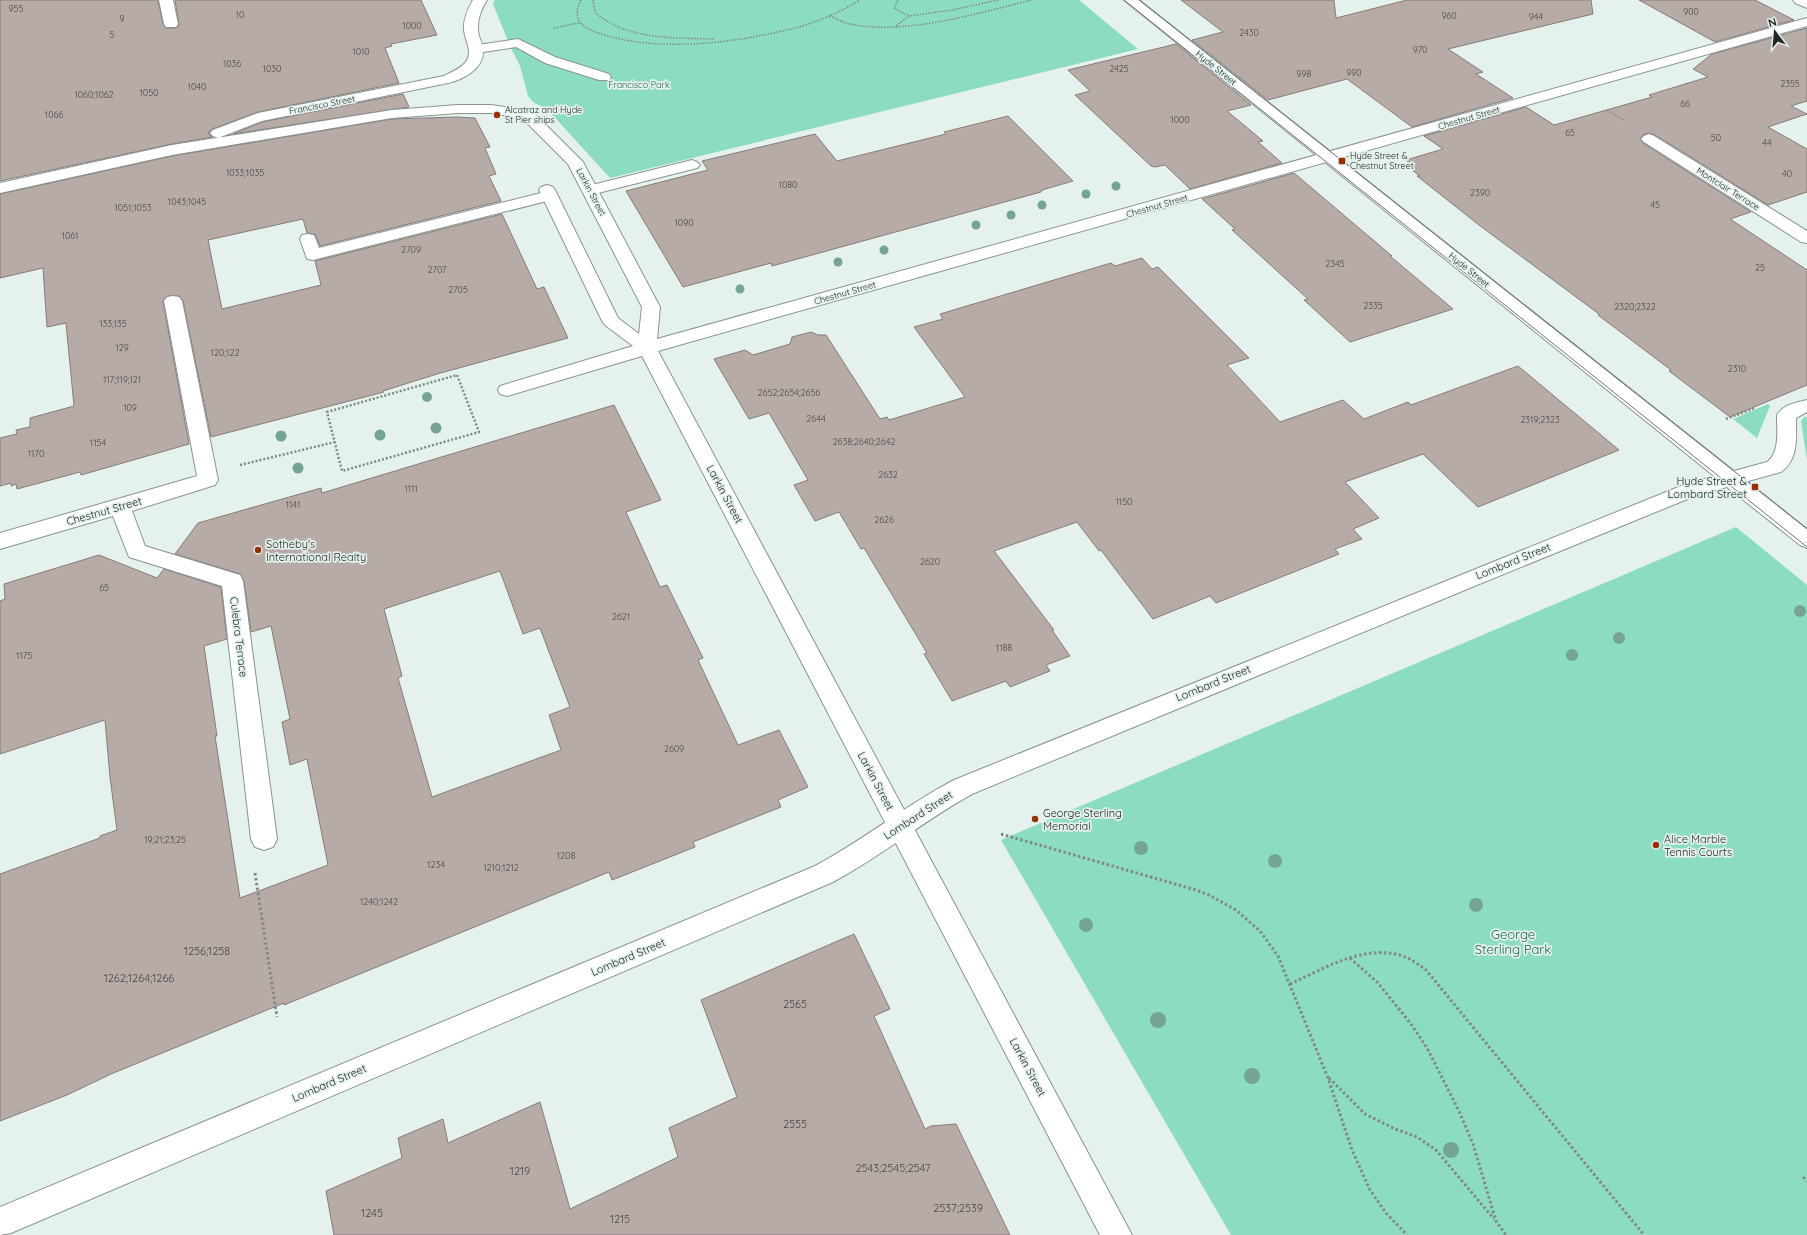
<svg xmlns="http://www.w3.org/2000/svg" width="1807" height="1235" viewBox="0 0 1807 1235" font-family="Quicksand,sans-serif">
  <rect width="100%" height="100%" fill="#e5f1ec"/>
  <path fill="#8cdcbf" d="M495,0H1079L1138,49L610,178L548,110L533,102L528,96L520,66L510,46L493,4Z
    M1768,404L1770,406L1757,438L1733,419Z
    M1804,417H1807V460L1801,421Z
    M1736,527L1807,585V1235H1231L1001,840Z"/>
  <path fill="#b6aba7" stroke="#867b78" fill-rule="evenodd" d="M0,0H158L163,24L166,28H176L179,25L175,0H421L437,35L391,44L392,46L385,48L399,83L258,112L212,129L208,133L212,137L172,144L0,181Z
    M1181,0H1334L1336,18L1407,0H1591L1593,14L1448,49L1483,72L1476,74L1513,98L1412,127L1347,79L1268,100L1192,40L1223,32Z
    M1639,0H1755L1794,20L1715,42Z
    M1807,28V101L1791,106L1807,114L1768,127L1807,149V192L1768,205L1655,135L1648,133L1643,135L1640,139L1643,143L1751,212L1730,219L1807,270V385L1730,417L1669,371L1671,370L1598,315L1599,314L1479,225L1417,176H1420L1405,165L1411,164L1406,160L1443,149L1424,136L1526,107L1554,125L1652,97L1649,95L1708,77L1693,69L1712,54Z
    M1176,44L1251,105L1227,111L1263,141L1258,142L1282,163L1190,189L1165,165L1155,167L1151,166L1075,95L1090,91L1068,70Z
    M403,94L409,107L233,134L262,122Z
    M1008,116L1073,181L1042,190L1041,192L772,266L771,263L683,287L626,191L708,170L702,161L815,134L837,161L946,134L944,132Z
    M457,117L475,118L490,147L485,148L496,174L489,176L501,201L320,246L315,234L307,233L303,219L208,240L222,309L321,285L315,261L502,214L537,289L544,287L568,338L437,374L383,391L384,392L211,437L183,301L179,296H167L163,301L189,444L81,475L80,472L17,489L16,484L11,486V483L0,486V438L17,434L16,430L30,427V418L74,406L66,323L47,327L43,268L0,278V194L172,156L392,119Z
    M1294,173L1392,256H1390L1453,309L1350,342L1304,300L1308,299L1232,230L1235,229L1202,199Z
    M1142,258L1152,269L1158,267L1249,358L1227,365L1280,422L1343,400L1364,419L1408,402L1411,405L1518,366L1619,450L1478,507L1423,454L1345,482L1379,518L1353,529L1362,539L1335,549L1339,554L1216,603L1210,596L1153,619L1101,550L1099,551L1077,522L994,551L1054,630H1052L1070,656L1046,665L1050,671L1010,687L1006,681L952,701L924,654L927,653L864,548L861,549L839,512L815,521L794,485L808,480L769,413L749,419L714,359L745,350L753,355L790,344L792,337L811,332L818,335H826L880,419L887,417L889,420L965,397L914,327L943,319L940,314L1111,263L1115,266Z
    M614,405L661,500L626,512L660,587L667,585L703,658L698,660L738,745L779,730L808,787L778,800L781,807L693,842L695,847L612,880L609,872L284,1005V1003L189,1042L111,1074L67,1095L0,1121V874L100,838V836L117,830L110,777L105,720L0,754V601L5,599L4,584L99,555L157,578L164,569L221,587L227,639L204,646L217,736H215L240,898L328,865L307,759L290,765L282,722L290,719L271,626L251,632L244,581L240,574L175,554L198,523L321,488L322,493ZM500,571L523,634L540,628L570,707L549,715L561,750L432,797L398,678L402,676L384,609Z
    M854,934L890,1009L874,1016L925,1129L931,1126L956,1124L1010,1235H334L326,1191L402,1158L398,1138L443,1119L448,1143L540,1102L570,1209L678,1157L669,1128L737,1097L701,1000Z"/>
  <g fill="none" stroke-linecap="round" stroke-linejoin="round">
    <g stroke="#899490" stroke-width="2">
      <path id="service" d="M518,39L555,57L609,74L611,77L609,80H599L545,63L516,47L477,53L472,52L470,49L472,46L477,45Z
        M692,160L697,162L700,165L697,168L590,195L584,193L582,190L584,187Z
        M549,191L555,193L557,196L555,199L313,260L307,259L300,239L302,235L308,234L314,235L319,248Z"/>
    </g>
    <g stroke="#899490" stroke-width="2">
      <path id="minor" d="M159,0H173L178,24L176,27H166L164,24Z
        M473,0H487C480,11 476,24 479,36C481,41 483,46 483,51C484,69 462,80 448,83L262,121L218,138L213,136L210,133L213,130L258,113L444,76C451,72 460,69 465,63C474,53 465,41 464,30C463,19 468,9 473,0Z
        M1793,0H1807V8L1795,3Z
        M1807,18V26L658,351L1132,1235H1100L642,356L507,396L500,394L498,390L500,386L633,346L605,325L602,321L539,190L541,187L547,185L553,187L555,190L618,318L639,334L642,307L568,164L522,118L491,113H458L392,118L172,155L0,193V183L172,145L392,110L458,105H491L527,110L532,111L583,162L660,307L657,339Z
        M1649,134L1654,136L1807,231V243L1801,242L1644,142L1641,139L1644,136Z
        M173,296L179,297L182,301L218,480L215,485L132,511L145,546L240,575L243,581L277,839L273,847L264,850L255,847L251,839L222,586L129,557L113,516L0,549V533L197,476L164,301L167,297Z
        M1807,400V412L1796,418C1796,437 1799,459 1781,472L1730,486L1723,484L1720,479L1723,474L1767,462C1780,453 1777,430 1777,415C1784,404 1795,403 1807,400Z"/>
    </g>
    <g stroke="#899490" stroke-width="2">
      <path id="tertiary" d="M1124,0H1139L1807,529V548L1800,545L1727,487L1695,496L1477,585L972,794C923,821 882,856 833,882L11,1233L0,1235V1207L815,866C864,840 906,805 954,780L1681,486L1714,476Z"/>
    </g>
    <path stroke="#818986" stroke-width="1.5" stroke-dasharray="1.5 1.5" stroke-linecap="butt" d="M581,0C570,22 585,29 604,35C662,52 730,43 787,30C813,24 837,14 860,0
      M593,0L595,12C625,40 676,38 715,39
      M898,0L894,8L909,16
      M829,16C835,18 840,21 846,23C901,37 978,13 1032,0
      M896,26L909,16L952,10L998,0
      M554,28L579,23
      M1607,110L1625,121"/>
    <path stroke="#818986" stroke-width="2.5" stroke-dasharray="2 2" stroke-linecap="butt" d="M457,375L479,432L342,471L327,412Z
      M1726,419L1755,408
      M240,465L335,442"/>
    <path stroke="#818986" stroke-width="3" stroke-dasharray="2.5 2.5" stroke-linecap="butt" d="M1001,834L1196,890L1209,895L1236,910L1260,931L1278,956L1328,1078L1352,1150L1370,1190L1386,1213L1407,1235
      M255,873L277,1017
      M1350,958L1378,983L1411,1024L1427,1048L1459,1111L1473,1144L1496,1221L1506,1235
      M1290,984C1326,968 1367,941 1408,958C1414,961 1420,966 1426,970L1644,1235
      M1329,1078L1365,1114L1395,1129L1417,1137L1436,1150L1494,1219
      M1803,1177L1807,1181"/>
    <use href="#service" fill="#fff" fill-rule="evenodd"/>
    <use href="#minor" fill="#fff" fill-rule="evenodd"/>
    <use href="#tertiary" fill="#fff" fill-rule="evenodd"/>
    <path stroke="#6c7370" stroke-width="1" d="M1124,0L1807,547
      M1139,0L1807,529"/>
  </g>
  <g fill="#75a496">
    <circle cx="1116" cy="186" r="4.5"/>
    <circle cx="1086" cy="194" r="4.5"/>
    <circle cx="1042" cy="205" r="4.5"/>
    <circle cx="1011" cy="215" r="4.5"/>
    <circle cx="976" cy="225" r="4.5"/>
    <circle cx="884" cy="250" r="4.5"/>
    <circle cx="838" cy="262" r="4.5"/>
    <circle cx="740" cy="289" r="4.5"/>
    <circle cx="427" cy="397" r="5"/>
    <circle cx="436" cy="428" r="5.5"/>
    <circle cx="380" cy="435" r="5.5"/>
    <circle cx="281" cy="436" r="5.5"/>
    <circle cx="298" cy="468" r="5.5"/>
    <circle cx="1800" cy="611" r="6"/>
    <circle cx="1619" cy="638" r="6"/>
    <circle cx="1572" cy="655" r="6"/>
    <circle cx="1141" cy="848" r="7"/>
    <circle cx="1275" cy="861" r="7"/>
    <circle cx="1476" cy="905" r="7"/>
    <circle cx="1086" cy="925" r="7"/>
    <circle cx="1158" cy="1020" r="8"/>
    <circle cx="1252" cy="1076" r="8"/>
    <circle cx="1451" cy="1150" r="8"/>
  </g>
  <g fill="#963004" stroke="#e5f1ec" stroke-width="1.5">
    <circle cx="497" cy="115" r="4"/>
    <rect x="1338" y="157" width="8" height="8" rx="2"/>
    <rect x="1751" y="483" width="8" height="8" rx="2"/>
    <circle cx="258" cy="550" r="4"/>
    <circle cx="1035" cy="819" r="4"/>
    <circle cx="1656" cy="845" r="4"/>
  </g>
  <g text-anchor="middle" stroke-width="3.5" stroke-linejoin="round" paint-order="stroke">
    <g font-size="9" fill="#474846">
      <text x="16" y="12">955</text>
      <text x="1691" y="15">900</text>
      <text x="240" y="18">10</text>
      <text x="1449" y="19">960</text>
      <text x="1536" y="20">944</text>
      <text x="122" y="22">9</text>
      <text x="412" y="29">1000</text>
      <text x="1249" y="36">2430</text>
      <text x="112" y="38">5</text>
      <text x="1420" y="53">970</text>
      <text x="361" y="55">1010</text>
      <text x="232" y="67">1036</text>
      <text x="272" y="72">1030</text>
      <text x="1119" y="72">2425</text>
      <text x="1354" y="76">990</text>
      <text x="1304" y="77">998</text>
      <text x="1790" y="87">2355</text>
      <text x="197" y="90">1040</text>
      <text x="149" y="96">1050</text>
      <text x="94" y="98">1060;1062</text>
      <text x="1685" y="107">66</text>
      <text x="54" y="118">1066</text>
      <text x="1180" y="123">1000</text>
      <text x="1570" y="136">65</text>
      <text x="1716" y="141">50</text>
      <text x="1767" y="146">44</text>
      <text x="245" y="176">1033;1035</text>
      <text x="1787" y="177">40</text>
      <text x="788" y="188">1080</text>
      <text x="1480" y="196">2390</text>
      <text x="187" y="205">1043;1045</text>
      <text x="1655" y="208">45</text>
      <text x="133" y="211">1051;1053</text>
      <text x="684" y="226">1090</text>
      <text x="70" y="239">1061</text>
      <text x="411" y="253">2709</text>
      <text x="1335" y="267">2345</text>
      <text x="1760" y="271">25</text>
      <text x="437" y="273">2707</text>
      <text x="458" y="293">2705</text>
      <text x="1373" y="309">2335</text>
      <text x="1635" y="310">2320;2322</text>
      <text x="113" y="327">133;135</text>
      <text x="122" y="351">129</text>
      <text x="225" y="356">120;122</text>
      <text x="1737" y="372">2310</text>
      <text x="122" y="383">117;119;121</text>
      <text x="789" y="396">2652;2654;2656</text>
      <text x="130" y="411">109</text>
      <text x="816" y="422">2644</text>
      <text x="1540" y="423">2319;2323</text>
      <text x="864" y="445">2638;2640;2642</text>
      <text x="98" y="446">1154</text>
      <text x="36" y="457">1170</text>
      <text x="888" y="478">2632</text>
      <text x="411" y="492">1111</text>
      <text x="1124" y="505">1150</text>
      <text x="293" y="508">1141</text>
      <text x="884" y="523">2626</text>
      <text x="930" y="565">2620</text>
      <text x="104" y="591">65</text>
      <text x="621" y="620">2621</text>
      <text x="1004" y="651">1188</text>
      <text x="24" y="659">1175</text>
      <text x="674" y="752">2609</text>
      <text x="165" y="843">19;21;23;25</text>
      <text x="566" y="859">1208</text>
      <text x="436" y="868">1234</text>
      <text x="501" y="871">1210;1212</text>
      <text x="379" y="905">1240;1242</text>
    </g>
    <g font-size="9" fill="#222725" stroke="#e5f1ec">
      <text transform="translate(1216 68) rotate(39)" y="3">Hyde Street</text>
      <text transform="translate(322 105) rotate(-11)" y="3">Francisco Street</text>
      <text transform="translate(1469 118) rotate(-16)" y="3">Chestnut Street</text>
      <text transform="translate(1728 189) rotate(32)" y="3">Montclair Terrace</text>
      <text transform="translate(591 192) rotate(62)" y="3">Larkin Street</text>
      <text transform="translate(1157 206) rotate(-16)" y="3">Chestnut Street</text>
      <text transform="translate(1469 270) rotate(39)" y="3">Hyde Street</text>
      <text transform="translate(845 293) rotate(-16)" y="3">Chestnut Street</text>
    </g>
    <g font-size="9" fill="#196550" stroke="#e5f1ec">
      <text x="639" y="88">Francisco Park</text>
    </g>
    <g font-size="9" fill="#222725" stroke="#e5f1ec" text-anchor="start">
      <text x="505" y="113">Alcatraz and Hyde<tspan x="505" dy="10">St Pier ships</tspan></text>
      <text x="1350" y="159">Hyde Street &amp;<tspan x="1350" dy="10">Chestnut Street</tspan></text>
    </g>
    <g font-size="11" fill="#222725" stroke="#e5f1ec" text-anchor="start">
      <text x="1747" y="485" text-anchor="end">Hyde Street &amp;<tspan x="1747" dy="13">Lombard Street</tspan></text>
      <text x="266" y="548">Sotheby's<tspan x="266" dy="13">International Realty</tspan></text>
      <text x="1043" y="817">George Sterling<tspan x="1043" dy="13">Memorial</tspan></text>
      <text x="1664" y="843">Alice Marble<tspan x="1664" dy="13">Tennis Courts</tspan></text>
    </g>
    <g font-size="11" fill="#222725" stroke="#e5f1ec">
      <text transform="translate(725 494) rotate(62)" y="4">Larkin Street</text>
      <text transform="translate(104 511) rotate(-16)" y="4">Chestnut Street</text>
      <text transform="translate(1513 561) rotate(-22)" y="4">Lombard Street</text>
      <text transform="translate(239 637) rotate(83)" y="4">Culebra Terrace</text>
      <text transform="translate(1213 683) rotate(-22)" y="4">Lombard Street</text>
      <text transform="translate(876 781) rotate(62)" y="4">Larkin Street</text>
      <text transform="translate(918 815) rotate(-33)" y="4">Lombard Street</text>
      <text transform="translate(628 957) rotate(-23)" y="4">Lombard Street</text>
      <text transform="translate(1028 1067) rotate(62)" y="4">Larkin Street</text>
      <text transform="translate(329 1083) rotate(-23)" y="4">Lombard Street</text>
    </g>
    <g font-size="11" fill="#474846">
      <text x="207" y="955">1256;1258</text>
      <text x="139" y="982">1262;1264;1266</text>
      <text x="795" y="1008">2565</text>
      <text x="795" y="1128">2555</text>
      <text x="893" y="1172">2543;2545;2547</text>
      <text x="520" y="1175">1219</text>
      <text x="958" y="1212">2537;2539</text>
      <text x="372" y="1217">1245</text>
      <text x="620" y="1223">1215</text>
    </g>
    <g font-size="13" fill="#196550" stroke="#e5f1ec">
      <text x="1513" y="939">George<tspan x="1513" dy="15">Sterling Park</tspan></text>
    </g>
  </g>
  <g transform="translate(1775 32) rotate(344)" stroke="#e5f1ec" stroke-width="3" paint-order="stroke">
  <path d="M0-3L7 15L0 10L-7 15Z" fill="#222725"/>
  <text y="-6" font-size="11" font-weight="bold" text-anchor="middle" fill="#222725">N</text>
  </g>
</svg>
